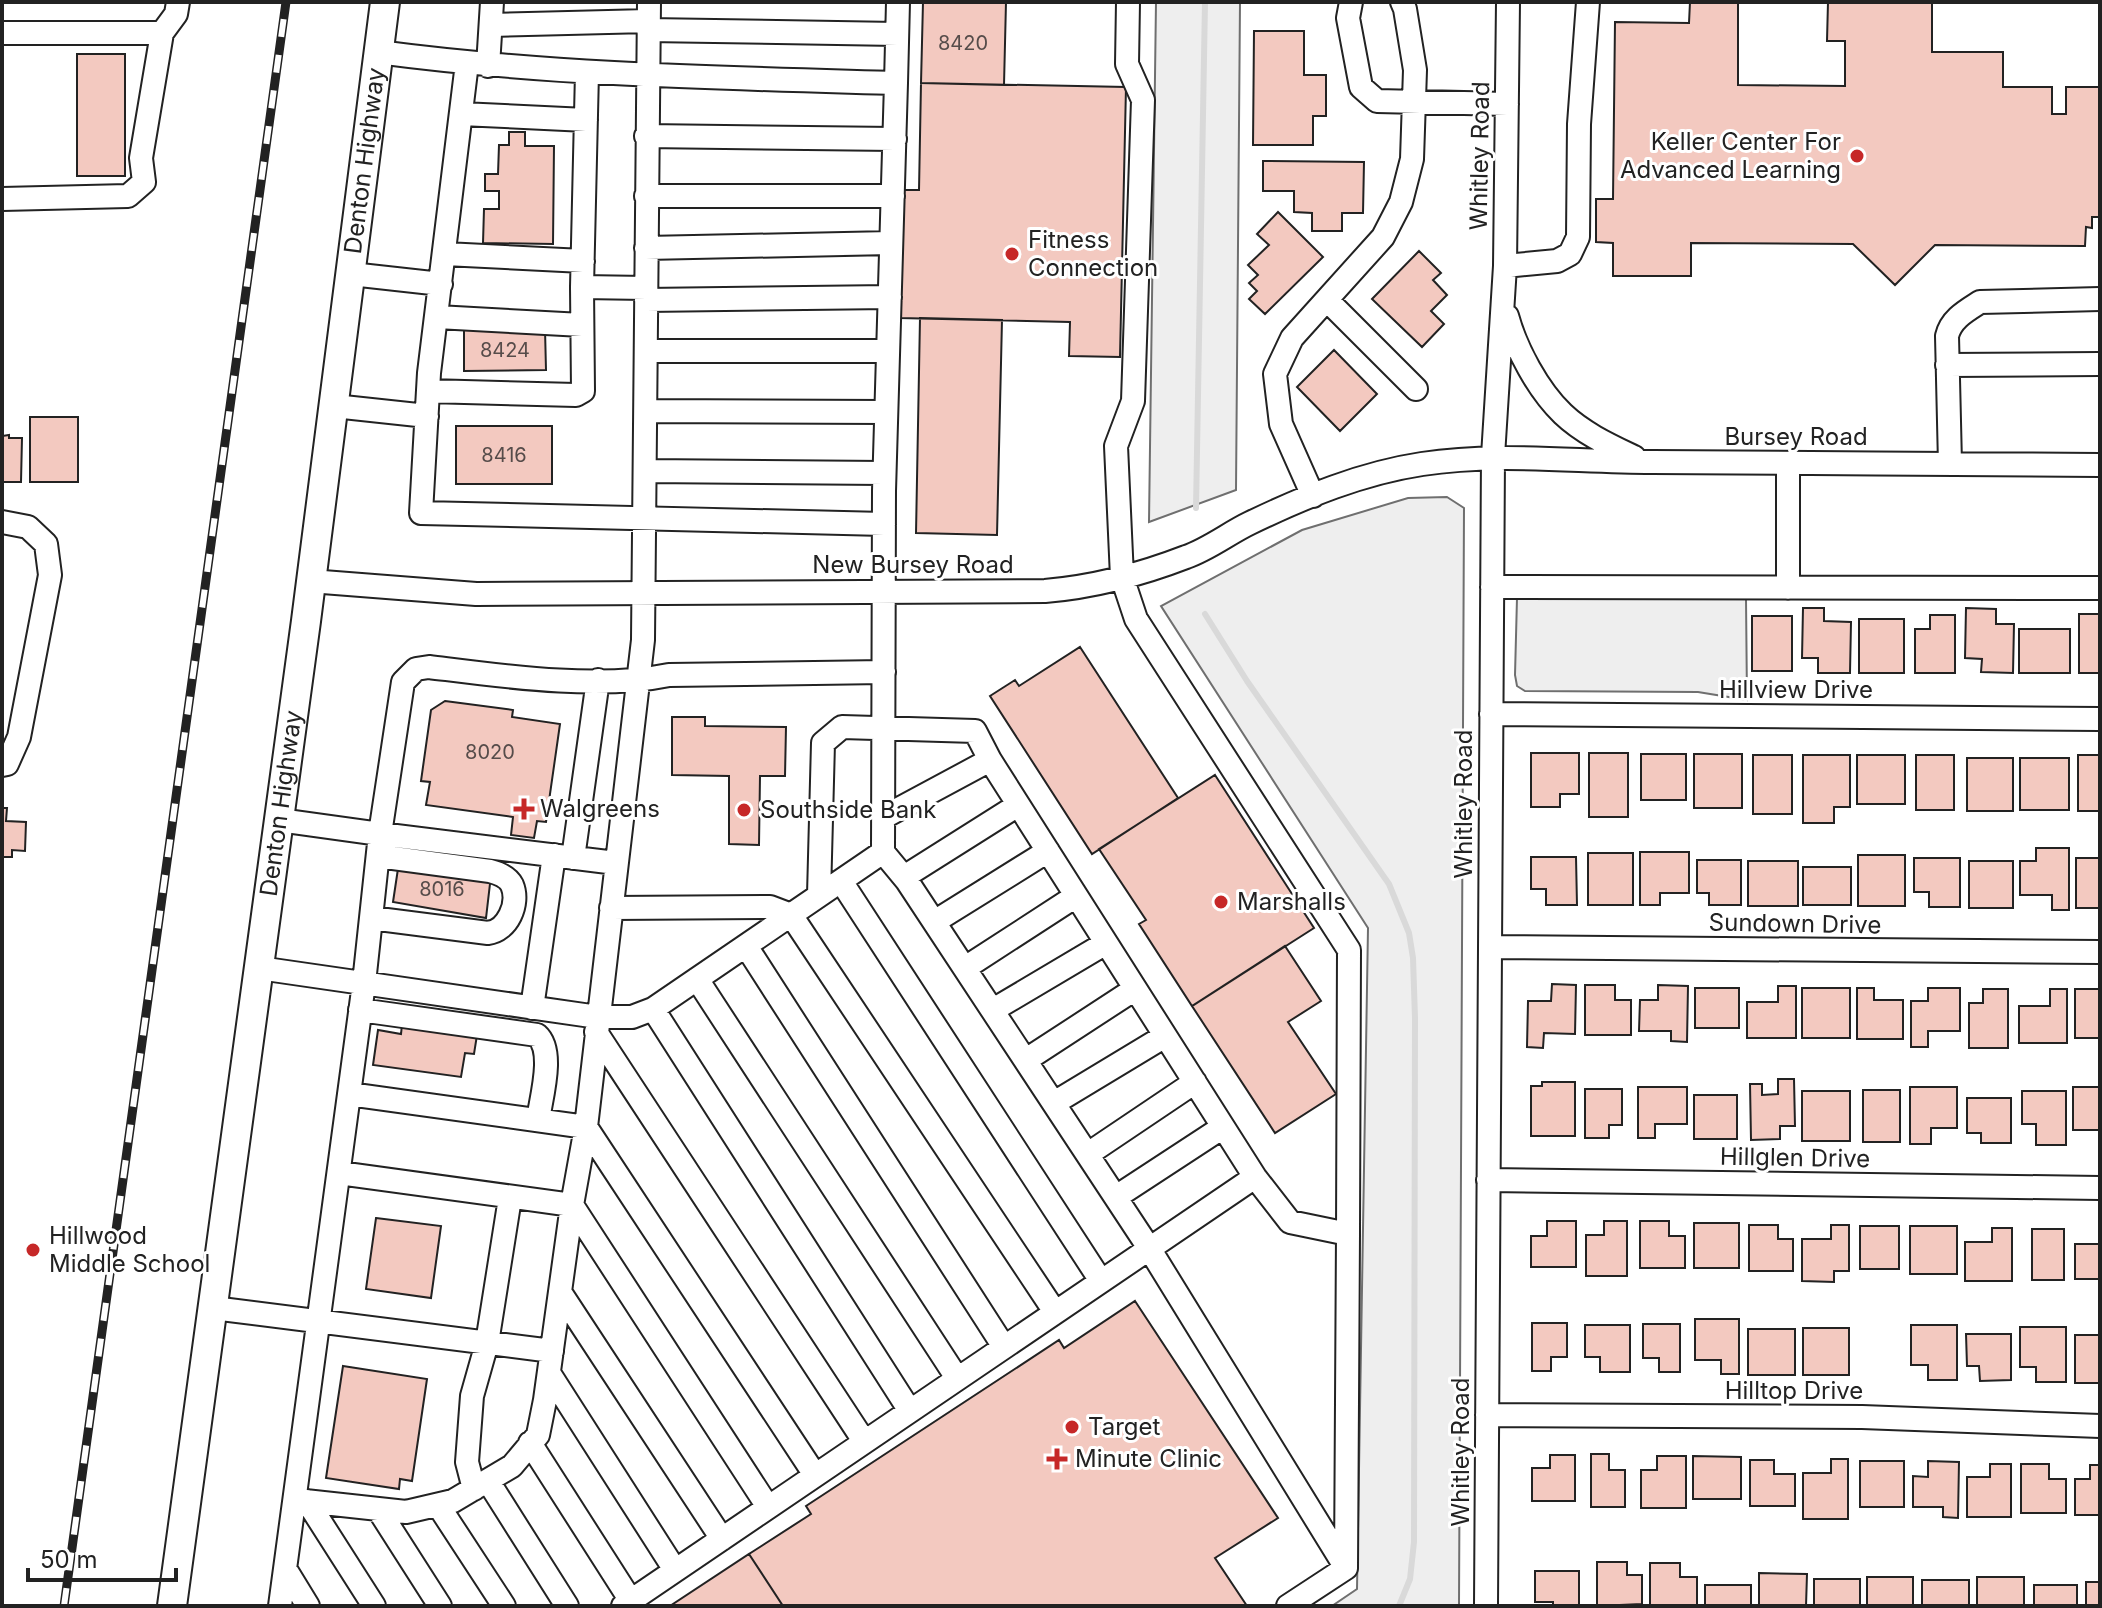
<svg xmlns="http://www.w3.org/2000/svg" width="2102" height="1608" viewBox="0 0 2102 1608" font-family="Inter,sans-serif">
  <rect width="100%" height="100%" fill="#fff"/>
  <path fill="#eee" stroke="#6f6f6f" stroke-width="2" d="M1156,2H1240L1236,490L1149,522Z
    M1447,497L1464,508L1459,1606H1332L1357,1589L1368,928L1161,606L1302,530L1408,498Z
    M1517,598L1746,599L1747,700L1698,692L1525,691L1517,686L1515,675Z"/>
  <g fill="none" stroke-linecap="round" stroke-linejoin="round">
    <path stroke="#d9d9d9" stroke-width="6" d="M1196,508L1205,2
      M1205,614L1247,681L1389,884L1409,933L1413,958L1415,1018L1414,1542L1410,1579L1399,1606"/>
  </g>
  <path fill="#f3c9c0" stroke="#222" stroke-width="2" d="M923,2H1006L1004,85L921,83Z
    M1690,2H1738V85L1845,86V41H1827L1828,2H1932V52H2003V87H2052V114H2066V87H2100V217H2092V228L2086,227L2085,246L1935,245L1895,285L1853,244L1691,243V276H1613V243L1596,242V199H1613L1615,22L1689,23Z
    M1254,31H1304V75H1326V116H1313V145H1253Z
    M77,54H125V176H77Z
    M921,83L1126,87L1120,357L1069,356L1070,322L900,318L903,190H919Z
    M509,132H525V146H554L553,244L483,243L484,209H499V191H485V174H498L499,145H509Z
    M1263,161L1364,162L1363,213H1342V231H1312V213L1294,212V191H1263Z
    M1278,212L1323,257L1265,314L1249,299L1257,291L1249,283L1258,275L1248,265L1269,245L1257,234Z
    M1419,251L1441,273L1433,280L1447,295L1431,311L1444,324L1422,347L1372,299Z
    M920,318L1002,320L997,535L916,533Z
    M545,329L546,370L464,371V330Z
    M1334,350L1377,394L1340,431L1297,387Z
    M30,417H78V482H30Z
    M456,426H552V484H456Z
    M9,435V438H22L21,482H2V436Z
    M1803,608H1824V621L1851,622L1850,673H1818V658H1802Z
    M1966,608L1996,609V624H2014L2013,673L1981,672L1982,659L1965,658Z
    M2079,614H2100V673H2079Z
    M1930,615H1955V673H1915V629H1930Z
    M1752,616H1792V671H1752Z
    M1859,619H1904V673H1859Z
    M2019,629H2070V673H2019Z
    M1080,647L1178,798L1092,854L990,696L1015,680L1019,686Z
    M445,701L513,710L512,717L560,724L546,822L537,821L534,838L511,835L513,817L426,805L430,782L421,781L431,710Z
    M672,717H705V726L786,727L785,776H760L759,845L729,844V776L672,775Z
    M1531,753H1579V794H1560V807H1531Z
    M1589,753H1628V817H1589Z
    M1641,754H1686V800H1641Z
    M1694,754H1742V808H1694Z
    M1753,755H1792V814H1753Z
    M1803,755H1850V807H1834V823H1803Z
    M1857,755H1905V804H1857Z
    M1916,755H1954V810H1916Z
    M2078,755H2100V811H2078Z
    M1967,758H2013V811H1967Z
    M2020,758H2069V810H2020Z
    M1215,775L1314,928L1192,1006L1139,924L1146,920L1099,849Z
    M2,808H7L6,821L26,822L25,851L12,850V857H2Z
    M2036,848H2069V910H2052V895H2020V861H2036Z
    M1640,852H1689V893H1660V905H1640Z
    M1588,853H1633V905H1588Z
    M1858,855H1905V906H1858Z
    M1531,857H1576L1577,905H1546V889H1531Z
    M1914,858H1960V907H1929V892H1914Z
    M2076,858H2100V908H2076Z
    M1697,860H1741V905H1709V893H1697Z
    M1748,861H1798V906H1748Z
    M1969,861H2013V908H1969Z
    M399,862L491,875L486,918L393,902Z
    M1803,867H1851V905H1803Z
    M1285,946L1321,1001L1288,1022L1336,1094L1275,1133L1192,1006Z
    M1552,984L1576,985L1575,1034L1544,1033L1543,1048L1527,1047L1528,1001H1551Z
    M1585,985H1615V1000H1631V1035H1585Z
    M1658,985L1688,986L1687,1042L1671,1041V1031H1639L1640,1000H1658Z
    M1778,986H1796V1038H1747V1002H1778Z
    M1695,988H1739V1028H1695Z
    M1802,988H1850V1038H1802Z
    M1857,988H1874V1000H1903V1039H1857Z
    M1928,988H1960V1031H1928V1047H1911V1001H1928Z
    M1983,989H2008V1048H1969V1003H1983Z
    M2050,989H2067V1043H2019V1006H2050Z
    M2075,989H2100V1038H2075Z
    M402,1025L477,1035L474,1054L465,1053L461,1077L373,1065L378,1030L401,1034Z
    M1778,1079H1794L1795,1126H1780V1139L1751,1140L1750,1084H1762V1095L1778,1094Z
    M1542,1082H1575V1136H1531V1086H1542Z
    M1638,1087H1687V1124H1655V1138H1638Z
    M1910,1087H1957V1128H1931V1144H1910Z
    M2073,1087H2100V1130H2073Z
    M1585,1089H1622V1125H1609V1138H1585Z
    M1863,1090H1900V1142H1863Z
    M1802,1091H1850V1141H1802Z
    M2022,1091H2066V1145H2036V1124H2022Z
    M1694,1095H1737V1139H1694Z
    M1967,1098H2011V1143H1981V1133H1967Z
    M376,1218L441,1226L431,1298L366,1289Z
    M1547,1221H1576V1267H1531V1236H1547Z
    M1604,1221H1627V1276H1586V1235H1604Z
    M1640,1221H1669V1236H1685V1268H1640Z
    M1694,1223H1739V1268H1694Z
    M1749,1225H1778V1239H1793V1271H1749Z
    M1831,1225H1849V1271H1834V1282L1802,1281V1239H1831Z
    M1860,1226H1899V1269H1860Z
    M1910,1226H1957V1274H1910Z
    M1992,1228H2012V1281H1965V1242H1992Z
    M2032,1229H2064V1280H2032Z
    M2075,1244H2100V1279H2075Z
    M1135,1301L1278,1518L1215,1558L1247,1606H783L749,1554L811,1514L806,1506L1059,1340L1064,1348Z
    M1695,1319H1739V1374H1721V1360H1695Z
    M1532,1323H1567V1357H1551V1371H1532Z
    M1643,1324H1680V1372H1659V1358H1643Z
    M1585,1325H1630V1372H1600V1357H1585Z
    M1911,1325H1957V1380H1928V1365H1911Z
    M2020,1327H2066V1382H2036V1367H2020Z
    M1803,1328H1849V1375H1803Z
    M1748,1329H1795V1375H1748Z
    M1966,1334H2011V1380L1980,1381L1979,1366H1967Z
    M2075,1335H2100V1383H2075Z
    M343,1366L427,1379L412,1481L400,1479L399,1489L326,1478Z
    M1591,1454H1609V1470H1625V1507H1591Z
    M1550,1455H1575V1501H1532V1468H1550Z
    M1657,1456H1686V1508H1641V1470H1657Z
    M1693,1456L1741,1457V1499H1693Z
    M1831,1459H1848V1519H1803V1473H1831Z
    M1750,1460H1774V1474H1795V1506H1750Z
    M1860,1461H1904V1507H1860Z
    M1928,1461L1959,1462L1958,1518L1943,1517V1507H1913V1476L1928,1477Z
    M1990,1464H2011V1517H1967V1477H1990Z
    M2021,1464H2049V1479H2066V1513H2021Z
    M2090,1465H2100V1515H2075V1479H2090Z
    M749,1554L783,1606H670Z
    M1597,1562H1627V1575H1642V1604L1597,1606Z
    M1650,1563H1680V1577H1697V1606H1650Z
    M1535,1571H1579V1606H1553V1602H1535Z
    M1759,1573L1807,1574L1806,1606H1759Z
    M1867,1577H1913V1606H1867Z
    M1977,1577H2024V1606H1977Z
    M1814,1579H1860V1606H1814Z
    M1922,1580H1969V1606H1922Z
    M2086,1582H2100V1606H2086Z
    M1705,1585H1751V1606H1705Z
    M2034,1585H2077V1606H2034Z"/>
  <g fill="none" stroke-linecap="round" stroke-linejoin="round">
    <g stroke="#222" stroke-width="26">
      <path id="minor" d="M1351,2L1348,18L1361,87L1377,101L1507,104
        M491,25L648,21
        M648,30L897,34
        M2,33H162
        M378,52C551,75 723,78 896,83L898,2
        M467,63L429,373L421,513L884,524
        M488,66L492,2
        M461,114L586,120
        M646,136L895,139
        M646,196H893
        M2,199L128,196L144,182L141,158L162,33L176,14L178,2
        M646,248L891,243
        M445,254L583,261
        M1505,266L1557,261L1570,254L1578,237L1579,124L1588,2
        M351,274L441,284
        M582,287L587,72
        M646,300L890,297
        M1327,300L1416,389
        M1507,316C1516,349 1538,390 1563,414C1583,433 1609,445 1634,457
        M437,317L582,325
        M646,351H888
        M1947,365L2100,364
        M428,391L576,395L583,391L582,287L646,288
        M334,406L427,416
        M646,411L886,412
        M1788,463V588
        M1950,464L1947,336C1951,319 1966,311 1980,302L2100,299
        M646,471L884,473
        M1313,496L1281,424L1275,374L1292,338L1383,237L1401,202L1412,159L1415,70L1405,9L1402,2
        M2,522L28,527L46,544L50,575L19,737L7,764L2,765
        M310,581L476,594L1045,591C1093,587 1142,574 1186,557C1209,549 1229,533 1250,523C1304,497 1362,473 1422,464C1499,452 1574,462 1652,462C1801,463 1951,464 2100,465
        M1492,587L2100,588
        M1491,714L2100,719
        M990,760L1255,1177L1290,1222L1348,1234L1349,950L1136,619L1122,577L1116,446L1133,401L1143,100L1127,64L1128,2
        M279,820L380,834L403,682L416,669L429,667C502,676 597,690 669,675L884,672
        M883,852L907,881L1149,1248L1346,1568
        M573,858L598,680
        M904,877L1018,805
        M841,881L1101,1281
        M819,895L823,743L842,727L975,731L990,760L884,817
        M611,908L770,907L791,915L1055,1312
        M371,918L488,933C507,931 520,904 512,885C508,877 498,873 490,871L378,856
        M934,922L1048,851
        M746,946L1004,1347
        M1490,947L2100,952
        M259,968L598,1017H632L653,1009L883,852L884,491L896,83
        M965,968L1076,896
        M697,979L957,1378
        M532,1008L554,855
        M653,1009L910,1411
        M360,1010L537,1035C555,1051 541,1098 538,1120
        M993,1010L1106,943
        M596,1032L864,1441
        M1026,1060L1135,989
        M349,1094L586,1127L815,1475
        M1054,1103L1165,1036
        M1088,1154L1195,1082
        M339,1173L572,1205L768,1507
        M1488,1180L2100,1188
        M1116,1197L1223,1127
        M560,1292L722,1539
        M213,1308L552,1351
        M549,1373L675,1570
        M1487,1415L1862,1417L2100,1426
        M530,1443L631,1601
        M488,1481L567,1606
        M474,1489L467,1462L472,1396L487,1343L510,1198
        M296,1500L406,1512L453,1501L512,1466L538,1435L545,1400L572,1205L586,1127L643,640L649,2
        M307,1501L374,1606
        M438,1505L504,1606
        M378,1509L440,1606
        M286,1570L308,1606
        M280,1606L364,983L380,834L616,863
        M623,1606L1255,1177
        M1288,1606L1346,1568L1348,1234
        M1486,1606L1493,456L1505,266L1508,2"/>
    </g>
    <g stroke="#222" stroke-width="32">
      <g id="major">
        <path id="s1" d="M172,1606L306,621L385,2"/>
      </g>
    </g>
    <use href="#minor" stroke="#fff" stroke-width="22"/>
    <use href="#major" stroke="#fff" stroke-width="28"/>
    <g stroke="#222" stroke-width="9">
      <path id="rail" d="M64,1606L286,2"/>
    </g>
    <use href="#rail" stroke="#fff" stroke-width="6" stroke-dasharray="18" stroke-linecap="butt"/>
  </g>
  <g fill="#c62828" stroke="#fff" stroke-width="3">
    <circle cx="1857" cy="156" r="8"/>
    <circle cx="1012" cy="254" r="8"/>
    <path d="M520 797h8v8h8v8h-8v8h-8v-8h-8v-8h8z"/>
    <circle cx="744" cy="810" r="8"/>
    <circle cx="1221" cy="902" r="8"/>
    <circle cx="33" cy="1250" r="8"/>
    <circle cx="1072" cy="1427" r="8"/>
    <path d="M1053 1447h8v8h8v8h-8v8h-8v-8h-8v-8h8z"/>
  </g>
  <g text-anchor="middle" stroke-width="6" stroke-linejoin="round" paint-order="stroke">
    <g font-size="20" fill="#564c4a">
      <text x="963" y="50">8420</text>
      <text x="505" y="357">8424</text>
      <text x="504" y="462">8416</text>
      <text x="490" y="759">8020</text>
      <text x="442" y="896">8016</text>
    </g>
    <g font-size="24" fill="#222" stroke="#fff" text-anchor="start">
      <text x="1841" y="150" text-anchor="end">Keller Center For<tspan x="1841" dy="28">Advanced Learning</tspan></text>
      <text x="1028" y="248">Fitness<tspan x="1028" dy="28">Connection</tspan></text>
      <text x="540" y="817">Walgreens</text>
      <text x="760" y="818">Southside Bank</text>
      <text x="1237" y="910">Marshalls</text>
      <text x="49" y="1244">Hillwood<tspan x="49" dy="28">Middle School</tspan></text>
      <text x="1088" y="1435">Target</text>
      <text x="1075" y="1467">Minute Clinic</text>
    </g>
    <g font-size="24" fill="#222" stroke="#fff">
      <text transform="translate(1480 156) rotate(-89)" y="8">Whitley Road</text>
      <text dy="8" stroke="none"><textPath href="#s1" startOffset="1458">Denton Highway</textPath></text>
      <text x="1796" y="445">Bursey Road</text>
      <text x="913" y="573">New Bursey Road</text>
      <text x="1796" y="698">Hillview Drive</text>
      <text dy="8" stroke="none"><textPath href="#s1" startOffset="810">Denton Highway</textPath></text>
      <text transform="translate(1464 804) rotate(-90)" y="8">Whitley Road</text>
      <text transform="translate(1795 924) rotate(1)" y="8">Sundown Drive</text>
      <text transform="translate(1795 1158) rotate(1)" y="8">Hillglen Drive</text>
      <text x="1794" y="1399">Hilltop Drive</text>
      <text transform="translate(1461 1452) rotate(-90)" y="8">Whitley Road</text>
    </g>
  </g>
  <rect width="2102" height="1608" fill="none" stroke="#222222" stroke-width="8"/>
  <path d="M28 1568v12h148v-12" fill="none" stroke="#222222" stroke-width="4"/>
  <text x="40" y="1568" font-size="24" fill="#222222" stroke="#ffffff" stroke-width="6" paint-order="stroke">50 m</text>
</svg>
